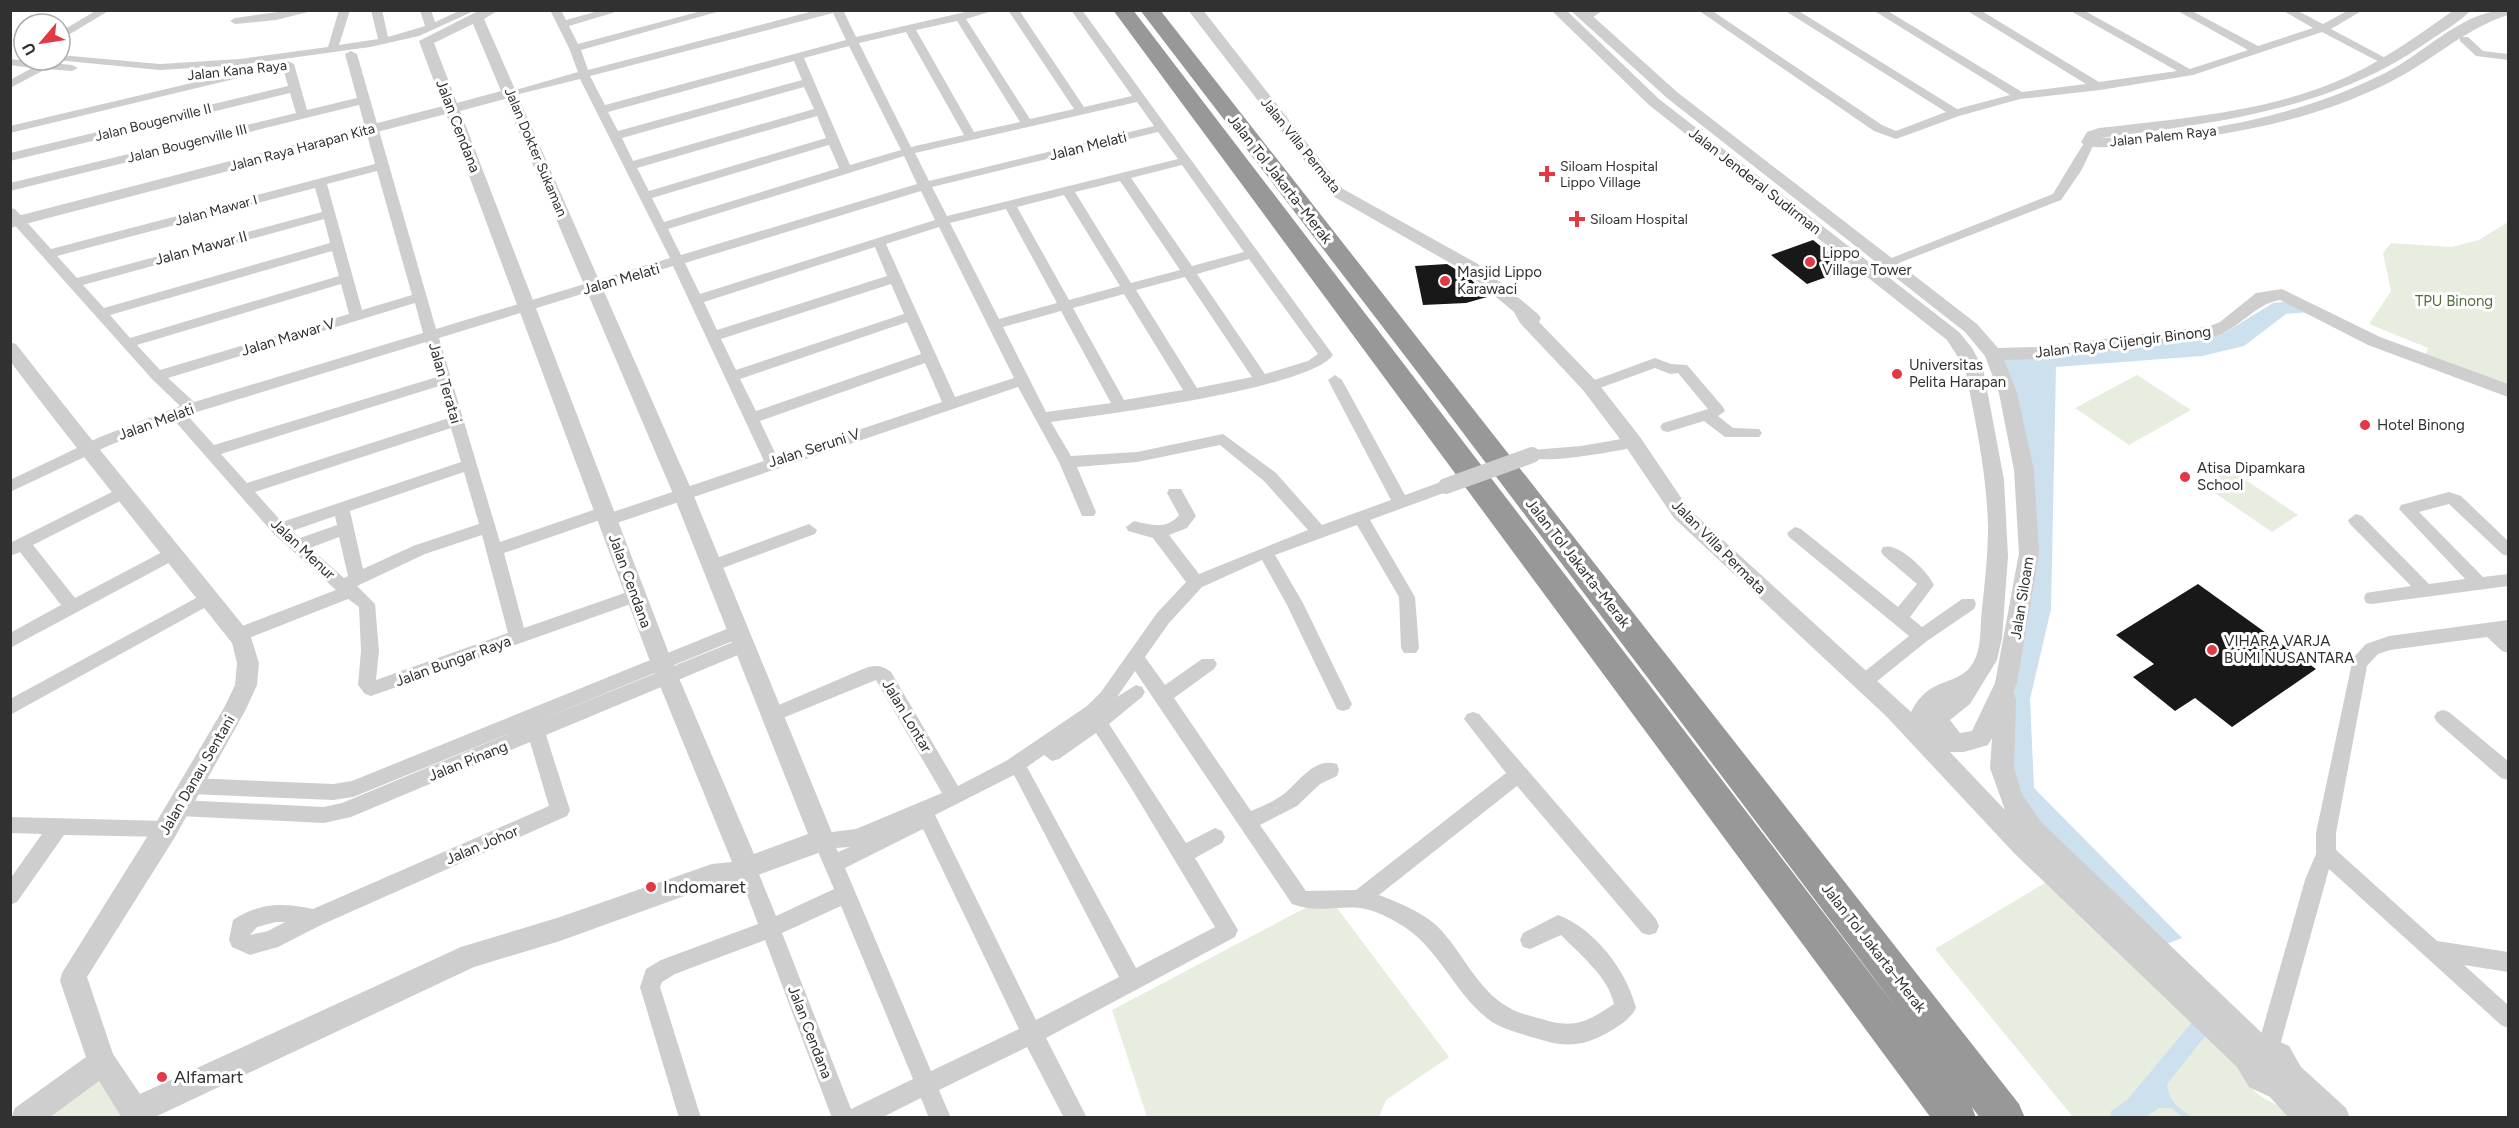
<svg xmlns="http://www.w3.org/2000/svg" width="2519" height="1128" viewBox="0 0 2519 1128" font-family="Figtree,sans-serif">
  <rect width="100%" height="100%" fill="#fff"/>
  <path fill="#e7eee0" d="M2508,222V385L2425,356L2428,348L2369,324L2391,291L2383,253L2391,243L2451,247L2479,240Z
    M2137,375L2191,410L2129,445L2075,408Z
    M2229,469L2298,515L2272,532L2203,485Z
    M2050,880L2235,1063C2242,1075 2250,1089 2262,1097C2275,1105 2284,1106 2295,1117H2073L1935,949Z
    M1328,896L1449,1057L1386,1100L1379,1117H1147L1112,1010Z
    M109,1054L139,1118H20Z"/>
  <path fill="#cde0ed" d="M2292,301L2309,312L2286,314L2244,346L2202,356L2056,367L2051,609L2030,699L2034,788L2182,938L2161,946L2036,825L2006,769L2010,685L2034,557L1997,356L2187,341L2226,332L2273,303Z
    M2193,1021L2207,1034L2167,1084C2169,1101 2178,1108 2192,1117H2183L2171,1108H2159L2145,1117H2112L2110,1112L2128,1099Z"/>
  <path fill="#181818" d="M1813,240L1849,269L1807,284L1771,255Z
    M1447,264L1470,278L1487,297L1466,303L1423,305L1415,266Z
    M2198,584L2316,669L2232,727L2195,698L2175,711L2133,677L2154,664L2116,635Z"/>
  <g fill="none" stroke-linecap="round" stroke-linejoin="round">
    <path fill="#cecece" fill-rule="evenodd" d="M97,10H110L60,40V32Z
      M292,10H316L276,20L235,24L230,21L235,18Z
      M339,10H350L339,45L378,39L371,10H382L388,37L425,26L420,10H431L435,22L461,10H476L419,36L370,47L240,65L160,70L56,60H60V55L160,64L240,59L328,47Z
      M550,10H561L566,20L602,10H622L569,26L578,44L705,10H724L581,50L588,70L817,10H843L856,37L974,10H995L966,19L1030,119L1074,109L1008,10H1019L1084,107L1132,96L1071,10H1082L1333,355C1309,389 1100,415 1051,422L1071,456L1137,452L1223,434L1276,473L1322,525L1391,500L1328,380L1335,375L1342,380L1405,495L1446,480L1454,486L1452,490L1370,520L1415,597L1419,648L1416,653H1404L1401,648L1399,597L1357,525L1275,555L1303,603L1352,704L1349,709L1343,711L1337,709L1287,605L1262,560L1202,587L1169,623L1145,657L1165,685L1202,659H1214L1217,664L1214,669L1174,698L1251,811C1263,806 1275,801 1285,793C1300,781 1314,757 1337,764L1339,770L1337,776L1320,784L1297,806L1260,825L1306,891L1356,890L1506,773L1464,719L1467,714L1473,712L1479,714L1656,919L1659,926L1656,933L1649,935L1642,933L1517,786L1379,895C1399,903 1420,911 1436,925C1462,950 1476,989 1508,1007C1517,1013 1528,1015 1538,1018C1573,1029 1584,1024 1614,1004C1608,976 1579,954 1561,935L1530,949L1523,947L1520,940L1523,933L1558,915C1594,928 1627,971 1636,1008C1630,1021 1610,1032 1597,1038C1575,1048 1557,1045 1535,1038C1519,1033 1501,1029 1488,1019C1452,991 1439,946 1398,923C1386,916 1374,910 1360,908C1336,906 1315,913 1292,904L1135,671L1117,697L1136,685L1142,687L1145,692L1142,697L1109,724L1186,843L1215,828L1222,831L1225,837L1222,843L1195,858L1238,930L1235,937L1046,1038L1087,1118H1064L1027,1047L939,1090L951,1118H929L921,1098L881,1118H832L765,940L675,974L662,982L660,987L701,1118H679L640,987L646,969L661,960L758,924L737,868L740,862L747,859L754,862L776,916L834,889L813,840L816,834L856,829L942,793L876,680L773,722L767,720L764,715L767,710L863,669C874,665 881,664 891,672L958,786L1006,761L1087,706L1101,692L1157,613L1186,582L1153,538L1128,531L1126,527L1134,521C1151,525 1167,530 1179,515L1167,493L1169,489H1181L1196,516L1187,528L1169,535L1199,574L1308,530L1264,481L1220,445L1137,462L1077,467L1096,512L1094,516H1082L1059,462L1018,387L614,524H602L600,520L504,553L524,628L636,589L642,590L644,595L642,600L371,696L365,694L358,685L361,651L359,607L348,599L244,640H232L229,635L232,630L336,590L273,533L174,420L110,445L10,492V480L100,437L180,406L152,379L10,220V208L15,209L51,249L375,164L359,105L10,191V183L296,113L290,93L10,161V153L288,86L282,64L288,61L294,64L307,110L357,98L345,54L351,51L357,54L436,329L670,258L580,79L511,96L505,93L578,72L569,48ZM833,13L846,40L605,105L590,76ZM957,21L1020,122L974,132L916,30ZM906,32L964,135L911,147L859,43ZM849,46L901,150L850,165L804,58ZM794,61L802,80L618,131L608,112ZM804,87L814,109L633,161L622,138ZM1137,102L1154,126L929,181L915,153ZM817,116L826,138L649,191L637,168ZM1158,132L1178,159L947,216L932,187ZM829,145L839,168L664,222L652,198ZM904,156L917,184L681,255L668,229ZM1182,165L1244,252L1192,266L1131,178ZM377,171L412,295L362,310L327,184ZM1120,181L1180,270L1131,283L1075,192ZM315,188L322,212L77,278L57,256ZM921,191L935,220L700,294L685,263ZM1064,195L1120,286L1069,300L1017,207ZM1006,209L1057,303L999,319L950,223ZM324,219L330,243L104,308L83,285ZM939,227L1014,378L955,397L886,244ZM875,247L887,276L717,330L704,302ZM332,251L339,276L130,338L110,315ZM1249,259L1318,354L1308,361L1265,374L1197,274ZM673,266L764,461L613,512L611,508L605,506L500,542L439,338ZM1185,277L1252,377L1197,388L1136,290ZM341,284L349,314L160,370L137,345ZM891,284L904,314L736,370L721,339ZM1124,294L1183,390L1124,400L1073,308ZM415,303L423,333L194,402L168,378ZM1061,311L1111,403L1046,412L1003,327ZM907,322L921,354L756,411L740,379ZM426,342L437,377L214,445L187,415ZM925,363L942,402L777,457L760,421ZM439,386L449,418L247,483L221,454ZM451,428L461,462L282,522L255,492ZM464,472L479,524L413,546L363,569L350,511ZM335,516L337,525L300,538L292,531ZM482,535L508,633L376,680L379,651L375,604L357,586L425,554ZM339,537L348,576L344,578L310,548ZM1096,733L1130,786L1215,927L1136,968L1027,767L1044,755L1052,761L1059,759ZM1014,775L1119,977L1036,1020L935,815ZM923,829L1019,1029L931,1071L845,868ZM850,847L838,852L836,848ZM841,906L913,1079L851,1109L782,933Z
      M1590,10H1603L1589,20H1581V16Z
      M1698,10H1711L1882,125L1896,131L1946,112L1784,10H1797L1957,109L2010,95L1873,10H1886L2022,92L2086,84L1966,10H1980L2099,82L2177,71L2069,10H2083L2190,69L2248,50L2176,10H2190L2258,46L2313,28L2282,10H2296L2323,24L2349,10H2363L2331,29L2393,62L2383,64L2322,32L2193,75L2100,90L2020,99L1959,116L1896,139L1874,131Z
      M2460,37H2468L2483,51L2508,54V60L2476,56L2460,41Z
      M10,59L72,65L78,68L72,71L46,69L10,88V80L32,68L10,65Z
      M263,66L269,69L267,71L10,133V126Z
      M2089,138L2095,142L2081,171L2061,200L1891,266H1881L1879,263L2053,194C2059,185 2084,140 2089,138Z
      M1655,358L1671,364L1687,365L1723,407L1725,411L1718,416L1733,428L1759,429L1762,433L1759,437H1725L1704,421L1668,432L1663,431L1660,427L1663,423L1708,409L1678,373L1670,374L1655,368L1597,389L1590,384L1592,381Z
      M1633,437L1638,438L1641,442L1638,446C1622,451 1532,467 1524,455L1532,450L1581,446Z
      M124,486L132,492L130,496L33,545L75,598L166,550H178L180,554L178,558L10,648V633L61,605L20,552L10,556V543Z
      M2449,492L2461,496L2508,541V556L2502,554L2449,504L2419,512L2483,577L2508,574V586L2372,604L2366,603L2364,598L2366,593L2411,586L2350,524L2348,520L2356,514L2362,516L2429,584L2465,579L2399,509L2401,505Z
      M809,524L817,530L815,534L712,572L706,570L704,566L706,562Z
      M1795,527L1801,529L1898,607L1917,584L1883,555L1881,551L1883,547C1899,542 1928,572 1934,585L1910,617L1922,627L1962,599H1974L1976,604L1974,609L1927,641L1876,682L1870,684L1864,682L1861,677L1864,672L1909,636L1789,537L1787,533Z
      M209,591L215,592L217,597L215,602L10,715V699Z
      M2508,620V653L2502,651L2487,637L2390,650L2378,654L2367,666L2336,833V850L2437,941L2508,952V972L2464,965L2508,1005V1028L2501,1025L2329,869L2279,1049L2276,1056L2268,1060L2260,1056L2257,1049L2305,880L2316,854V833L2353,658L2366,644L2389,636Z
      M739,624L745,626L748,631L745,636L540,720L738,640H750L753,645L750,650L546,735L570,810L567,816L321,925L278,947L250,955L232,947L229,940L233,920C261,902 282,903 313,909L549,806L530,742L351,817L324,823L179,816L172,814L169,808L172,802L179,800L324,807L342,803L525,727L353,797L333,800L192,794L185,792L183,786L185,780L192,778L333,784L352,781ZM276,922H285L268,931L250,935L257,927Z
      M2443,710L2449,712L2508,761V780L2501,778L2437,722L2434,717L2437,712Z
      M10,817L166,821L173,823L176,829L173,835L166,837L64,835L17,902L10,905V879L42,834L10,833Z"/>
    <path fill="#cecece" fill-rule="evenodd" d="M480,10H499L484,19L691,489L835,840L832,848L728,886H712L560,941L474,967L153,1118H122L99,1081L49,1118H11L15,1108L86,1057L60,981L62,973L157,821L225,706L235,685L237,663L232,643C158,549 82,457 10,361V342L16,344C92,442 172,537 250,634L259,663L257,685L245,711L175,837L87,977L113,1054L140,1094L461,947L560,917L712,864L732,862L651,664L446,114L10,228V218L443,106L419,41ZM473,24L501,91L457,103L434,43ZM505,99L671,489L808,834L754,854L673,664L460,111Z
      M1188,10H1203L1343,189L1478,264L1538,314L1541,318L1539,322L1597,382L1640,437L1688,508L1911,712C1930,674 1958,688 1973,663C1982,648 1980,626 1982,609C1985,581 1988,554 1988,527C1987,473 1975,420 1965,368L1947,340L1649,105L1551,10H1566L1659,99L1959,332L1972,348L1983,368L2004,480L2008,556L2002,638L1997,660L1970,704L1950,720L1960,733L1972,731L1995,683L2019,553L2014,470L1999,393L1985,356L1965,332L1667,98L1570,10H1586L1677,92L1977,324L1998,348L2038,347L2210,326L2220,322L2256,293L2282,289L2380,337L2508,384V397L2368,345L2280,300C2254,304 2239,330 2213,337L2038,359L2004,360L2017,393L2034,470L2039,553L2017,683L2013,692L2016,699L2014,768L2022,794L2041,822L2264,1035L2289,1046L2301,1067L2346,1108L2350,1118H2289L2270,1097L2249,1087L2237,1067L2014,853L1886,716L1674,518L1626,447L1583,390L1520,323L1514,312L1466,272L1331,195ZM1992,738L1990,768L2005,810L1950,752H1964L1988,745Z
      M2454,10H2471C2459,23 2440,33 2426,43C2328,111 2215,123 2100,138C2185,136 2276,121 2355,87C2373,79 2391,71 2407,60C2438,40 2470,10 2508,10V15C2464,29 2431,62 2390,82C2313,121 2228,136 2143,144C2130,145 2089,152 2081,142L2087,132L2099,128C2183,118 2271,112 2349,76C2387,58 2420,34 2454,10Z"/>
    <path fill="#989898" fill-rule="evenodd" d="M1113,10H1133L1898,1010L1418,373L1140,10H1160L2019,1104L2025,1118H1980L1972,1107L1976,1118H1931Z"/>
    <path stroke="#cecece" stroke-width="16" d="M1446,486L1532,455"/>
  </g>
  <g fill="#e33945" stroke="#fff" stroke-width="2">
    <path d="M1544 165h6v6h6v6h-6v6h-6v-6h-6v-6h6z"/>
    <path d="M1574 210h6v6h6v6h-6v6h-6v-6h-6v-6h6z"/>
    <circle cx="1810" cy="262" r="6"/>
    <circle cx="1445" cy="281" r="6"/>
    <circle cx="1897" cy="374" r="6"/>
    <circle cx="2365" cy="425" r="6"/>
    <circle cx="2185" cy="477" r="6"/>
    <circle cx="2212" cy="650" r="6"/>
    <circle cx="651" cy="887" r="6"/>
    <circle cx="162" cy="1077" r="6"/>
  </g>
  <g text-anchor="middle" stroke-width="6" stroke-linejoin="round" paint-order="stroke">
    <g font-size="14" fill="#313131" stroke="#fff">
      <text transform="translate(237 70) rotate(-6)" y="5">Jalan Kana Raya</text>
      <text transform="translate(153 122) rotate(-14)" y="5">Jalan Bougenville II</text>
      <text transform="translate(2163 136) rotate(-6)" y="5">Jalan Palem Raya</text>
      <text transform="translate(187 143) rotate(-14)" y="5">Jalan Bougenville III</text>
      <text transform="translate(1301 145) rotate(51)" y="5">Jalan Villa Permata</text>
      <text transform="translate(302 147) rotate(-15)" y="5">Jalan Raya Harapan Kita</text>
      <text transform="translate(536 152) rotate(67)" y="5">Jalan Dokter Sukaman</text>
      <text transform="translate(216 210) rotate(-15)" y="5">Jalan Mawar I</text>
    </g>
    <g font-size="14" fill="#313131" stroke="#fff" text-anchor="start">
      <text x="1560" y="171">Siloam Hospital<tspan x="1560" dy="16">Lippo Village</tspan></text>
      <text x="1590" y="224">Siloam Hospital</text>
    </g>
    <g font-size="15" fill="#313131" stroke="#fff">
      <text transform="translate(458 126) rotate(69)" y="5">Jalan Cendana</text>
      <text transform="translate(1088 146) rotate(-14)" y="5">Jalan Melati</text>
      <text transform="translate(1280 179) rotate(52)" y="5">Jalan Tol Jakarta–Merak</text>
      <text transform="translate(1755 181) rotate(38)" y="5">Jalan Jenderal Sudirman</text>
      <text transform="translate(201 248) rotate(-15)" y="5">Jalan Mawar II</text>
      <text transform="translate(621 279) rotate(-16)" y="5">Jalan Melati</text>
      <text transform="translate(288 337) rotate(-17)" y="5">Jalan Mawar V</text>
      <text transform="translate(2123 342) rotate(-7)" y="5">Jalan Raya Cijengir Binong</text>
      <text transform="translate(445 383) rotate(74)" y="5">Jalan Teratai</text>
      <text transform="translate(156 422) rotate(-20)" y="5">Jalan Melati</text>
      <text transform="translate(814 448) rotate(-18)" y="5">Jalan Seruni V</text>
      <text transform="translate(1719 547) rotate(45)" y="5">Jalan Villa Permata</text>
      <text transform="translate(303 549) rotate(43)" y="5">Jalan Menur</text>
      <text transform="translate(1578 563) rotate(52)" y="5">Jalan Tol Jakarta–Merak</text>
      <text transform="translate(630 581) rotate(70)" y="5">Jalan Cendana</text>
      <text transform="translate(2022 598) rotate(-81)" y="5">Jalan Siloam</text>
      <text transform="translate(453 661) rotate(-20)" y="5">Jalan Bungar Raya</text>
      <text transform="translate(907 716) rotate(59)" y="5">Jalan Lontar</text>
      <text transform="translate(468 761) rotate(-22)" y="5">Jalan Pinang</text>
      <text transform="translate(197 775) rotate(-60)" y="5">Jalan Danau Sentani</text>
      <text transform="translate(482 845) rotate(-23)" y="5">Jalan Johor</text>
      <text transform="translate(1874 948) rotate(52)" y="5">Jalan Tol Jakarta–Merak</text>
      <text transform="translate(810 1032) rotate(69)" y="5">Jalan Cendana</text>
    </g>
    <g font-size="15" fill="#313131" stroke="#fff" text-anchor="start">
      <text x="1822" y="258">Lippo<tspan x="1822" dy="17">Village Tower</tspan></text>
      <text x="1457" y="277">Masjid Lippo<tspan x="1457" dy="17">Karawaci</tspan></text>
      <text x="1909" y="370">Universitas<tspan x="1909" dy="17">Pelita Harapan</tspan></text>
      <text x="2377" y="430">Hotel Binong</text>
      <text x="2197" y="473">Atisa Dipamkara<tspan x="2197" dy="17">School</tspan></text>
      <text x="2224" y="646">VIHARA VARJA<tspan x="2224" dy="17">BUMI NUSANTARA</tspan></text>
    </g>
    <g font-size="15" fill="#546d3f" stroke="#fff">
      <text x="2454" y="306">TPU Binong</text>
    </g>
    <g font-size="18" fill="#313131" stroke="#fff" text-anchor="start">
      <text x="663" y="893">Indomaret</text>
      <text x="174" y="1083">Alfamart</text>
    </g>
  </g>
  <rect width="2519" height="1128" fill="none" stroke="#313131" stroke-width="24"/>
  <g transform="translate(42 42) rotate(241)"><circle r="28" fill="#ffffff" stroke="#adadad" stroke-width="1.5"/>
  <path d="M0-4.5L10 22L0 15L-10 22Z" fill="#e33945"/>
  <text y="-9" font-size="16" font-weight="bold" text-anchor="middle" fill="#313131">U</text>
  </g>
</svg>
